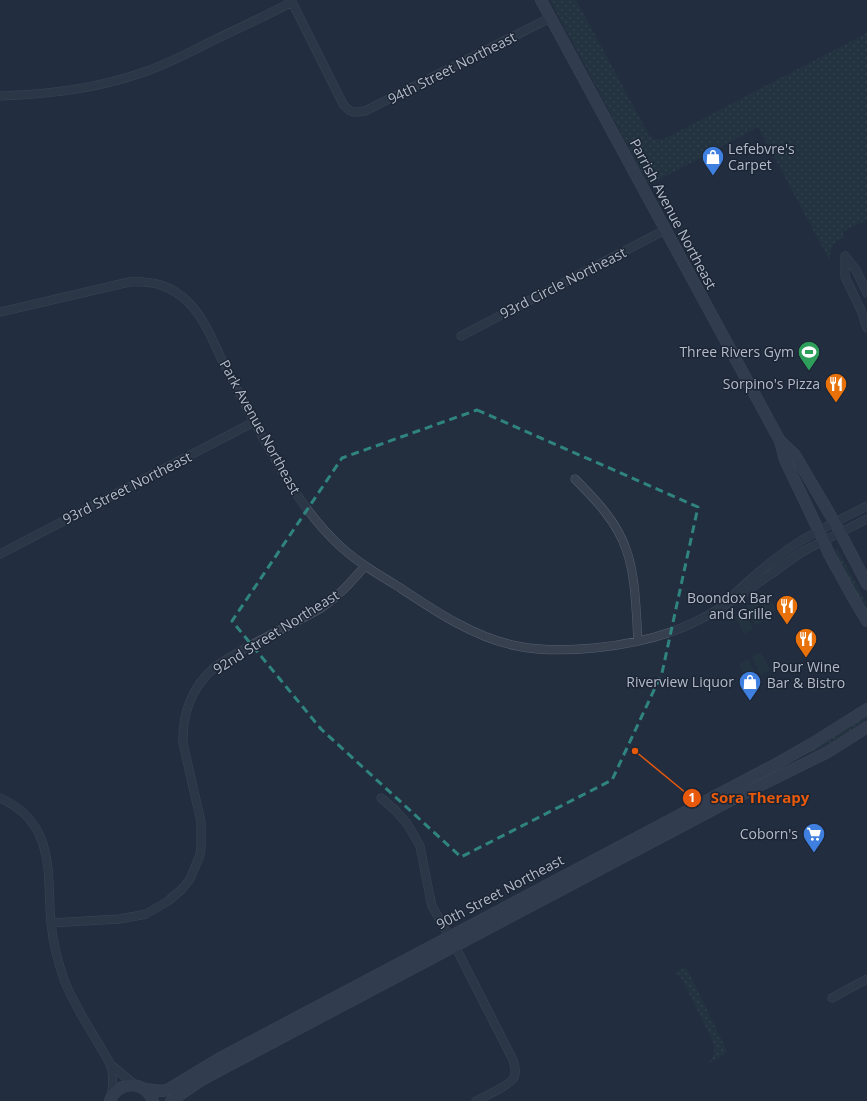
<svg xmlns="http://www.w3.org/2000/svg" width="867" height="1101" viewBox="0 0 867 1101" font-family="'Open Sans',sans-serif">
  <defs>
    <pattern id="grass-dots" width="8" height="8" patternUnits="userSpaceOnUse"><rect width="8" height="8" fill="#253c40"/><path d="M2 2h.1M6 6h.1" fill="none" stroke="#42565a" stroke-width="1.8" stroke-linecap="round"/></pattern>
  </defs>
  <rect width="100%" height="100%" fill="#232e3f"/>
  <path fill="url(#grass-dots)" d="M550,0H576L649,135C654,141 657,140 664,139L867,33V220L842,232L845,238C832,239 829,250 830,261L758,127L649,185Z
    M837,549L867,604V611L833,551Z
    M867,713V719L833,742L803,756L802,754Z
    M686,967L727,1051L723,1056L708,1063C714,1057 715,1053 714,1044L684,983L679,975L675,973Z"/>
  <path fill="#253c40" d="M766,592L776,610L766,615L757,597Z
    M756,602L765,620L756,625L746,607Z
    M744,611L753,629L744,634L735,616Z
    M761,652L770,670L761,675L752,657Z
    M748,659L757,677L748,682L739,664Z"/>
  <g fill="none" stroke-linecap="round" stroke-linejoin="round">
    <g stroke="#555e6d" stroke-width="9">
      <path id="minor" d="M291,0L343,104C350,113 354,113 365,111L550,18
        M0,96C50,94 96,89 144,72C167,64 188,53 210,42C238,29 265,16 292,2
        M845,256V277L861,310L867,328
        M845,256L856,270L867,293
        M0,312L129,282C153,281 172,285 189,303C204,318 213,341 222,360C240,395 258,430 278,464C295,494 316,524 341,547C359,563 379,575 399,587C435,611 475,638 517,646C561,655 628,647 671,632C705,620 736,599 765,578C778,570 790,559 804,551C824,540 846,530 867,519
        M461,336L665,230
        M575,479C595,499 617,522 626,549C636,576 636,612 638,641
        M0,554L254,422
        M732,596C752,578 776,556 799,542C821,529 844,518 867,506
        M0,798C16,805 31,817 39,834C52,862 48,893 51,923C53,943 58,963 65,982C74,1005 89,1027 101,1048C104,1053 108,1059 110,1064C114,1074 113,1086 111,1097
        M381,798L395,810L402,818L408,825L420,846L430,897L432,906L449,936
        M51,923L119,919L136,916L146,914L168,901L182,889L190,879L200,855L201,847V822L183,743C182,714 192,686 215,667C228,657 243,650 257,642C278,631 300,620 321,608C339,596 351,582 365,566
        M455,946L513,1060C515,1066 517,1073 513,1079C508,1086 485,1096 476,1101
        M832,998L867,979
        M110,1064L135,1085"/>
    </g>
    <g stroke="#555e6d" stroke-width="12">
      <path id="secondary" d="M541,0L780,441L785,460L819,531L829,554L855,601L867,621
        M780,441L795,455L835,523L867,584
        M144,1089L163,1091L169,1089L222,1057L778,763L813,743L867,709
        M110,1101C117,1080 146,1080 153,1101
        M171,1101L200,1081L226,1067L739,796L828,752L867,727"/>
    </g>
    <use href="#minor" stroke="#37404f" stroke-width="8"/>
    <use href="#secondary" stroke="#454f62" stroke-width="11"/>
  </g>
  <path d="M0 0H867V1101H0ZM477,410L698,507L662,673L612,780L461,857L321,729L232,621L342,458Z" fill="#232e3f" fill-opacity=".55" fill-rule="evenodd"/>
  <path fill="none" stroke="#308480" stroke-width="3" stroke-dasharray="8 5" stroke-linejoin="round" d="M477,410L698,507L662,673L612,780L461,857L321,729L232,621L342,458Z"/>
  <defs>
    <g id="shop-pin" transform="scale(1.15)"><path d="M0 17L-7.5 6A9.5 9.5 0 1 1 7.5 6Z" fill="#3f7fe0" stroke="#1c2534"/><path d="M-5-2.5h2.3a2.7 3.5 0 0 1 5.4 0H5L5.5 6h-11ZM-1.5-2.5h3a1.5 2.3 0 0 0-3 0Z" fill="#fff"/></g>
    <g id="stadium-pin" transform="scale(1.15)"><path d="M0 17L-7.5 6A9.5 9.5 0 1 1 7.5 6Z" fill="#2e9e5b" stroke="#1c2534"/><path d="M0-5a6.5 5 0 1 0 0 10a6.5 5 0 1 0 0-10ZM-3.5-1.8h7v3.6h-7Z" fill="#fff"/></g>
    <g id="restaurant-pin" transform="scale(1.15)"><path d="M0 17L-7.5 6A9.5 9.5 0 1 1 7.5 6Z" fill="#e8710a" stroke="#1c2534"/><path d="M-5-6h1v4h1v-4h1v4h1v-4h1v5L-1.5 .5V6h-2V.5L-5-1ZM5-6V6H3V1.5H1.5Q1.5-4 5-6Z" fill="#fff"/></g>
    <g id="supermarket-pin" transform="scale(1.15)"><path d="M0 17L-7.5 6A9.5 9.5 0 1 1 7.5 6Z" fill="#3f7fe0" stroke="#1c2534"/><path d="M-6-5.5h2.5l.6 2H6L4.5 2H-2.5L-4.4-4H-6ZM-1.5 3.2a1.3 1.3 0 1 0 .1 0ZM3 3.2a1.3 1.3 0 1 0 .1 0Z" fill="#fff"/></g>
  </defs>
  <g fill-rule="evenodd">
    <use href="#shop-pin" x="713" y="157"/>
    <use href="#stadium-pin" x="809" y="352"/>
    <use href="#restaurant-pin" x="836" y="384"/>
    <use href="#restaurant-pin" x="787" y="606"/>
    <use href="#restaurant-pin" x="806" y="639"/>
    <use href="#shop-pin" x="750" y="682"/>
    <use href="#supermarket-pin" x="814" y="834"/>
  </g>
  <g text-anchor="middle" stroke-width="3" stroke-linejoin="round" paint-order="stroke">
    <g font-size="14" fill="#b3bbca" stroke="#1c2534">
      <text transform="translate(452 68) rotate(-27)" y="5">94th Street Northeast</text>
      <text transform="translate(673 214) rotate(62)" y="5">Parrish Avenue Northeast</text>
      <text transform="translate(563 283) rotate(-27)" y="5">93rd Circle Northeast</text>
      <text transform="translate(260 427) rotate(61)" y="5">Park Avenue Northeast</text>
      <text transform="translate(127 488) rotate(-27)" y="5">93rd Street Northeast</text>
      <text transform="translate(276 632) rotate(-32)" y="5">92nd Street Northeast</text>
      <text transform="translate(500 892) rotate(-28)" y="5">90th Street Northeast</text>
    </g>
    <g font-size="14" fill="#b3bbca" stroke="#1c2534" text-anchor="end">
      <text x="728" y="154" text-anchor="start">Lefebvre's<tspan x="728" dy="16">Carpet</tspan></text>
      <text x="794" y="357">Three Rivers Gym</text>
      <text x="820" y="389">Sorpino's Pizza</text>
      <text x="772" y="603">Boondox Bar<tspan x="772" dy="16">and Grille</tspan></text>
      <text x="806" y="672" text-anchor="middle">Pour Wine<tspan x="806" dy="16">Bar &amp; Bistro</tspan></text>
      <text x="734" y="687">Riverview Liquor</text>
      <text x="798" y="839">Coborn's</text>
    </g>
  </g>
  <path fill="none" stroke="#e8590c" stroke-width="1.5" d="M635 751L692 798"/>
  <g fill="#e8590c" stroke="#1c2534" stroke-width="1.5">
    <circle cx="635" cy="751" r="4"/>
    <circle cx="692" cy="798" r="10"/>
  </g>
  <g font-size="12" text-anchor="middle" font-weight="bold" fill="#fff">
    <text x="692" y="802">1</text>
  </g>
  <g font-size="15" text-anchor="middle" font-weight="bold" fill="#e8590c" stroke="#1c2534" stroke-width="3" stroke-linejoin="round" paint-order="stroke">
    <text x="760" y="803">Sora Therapy</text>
  </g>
</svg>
